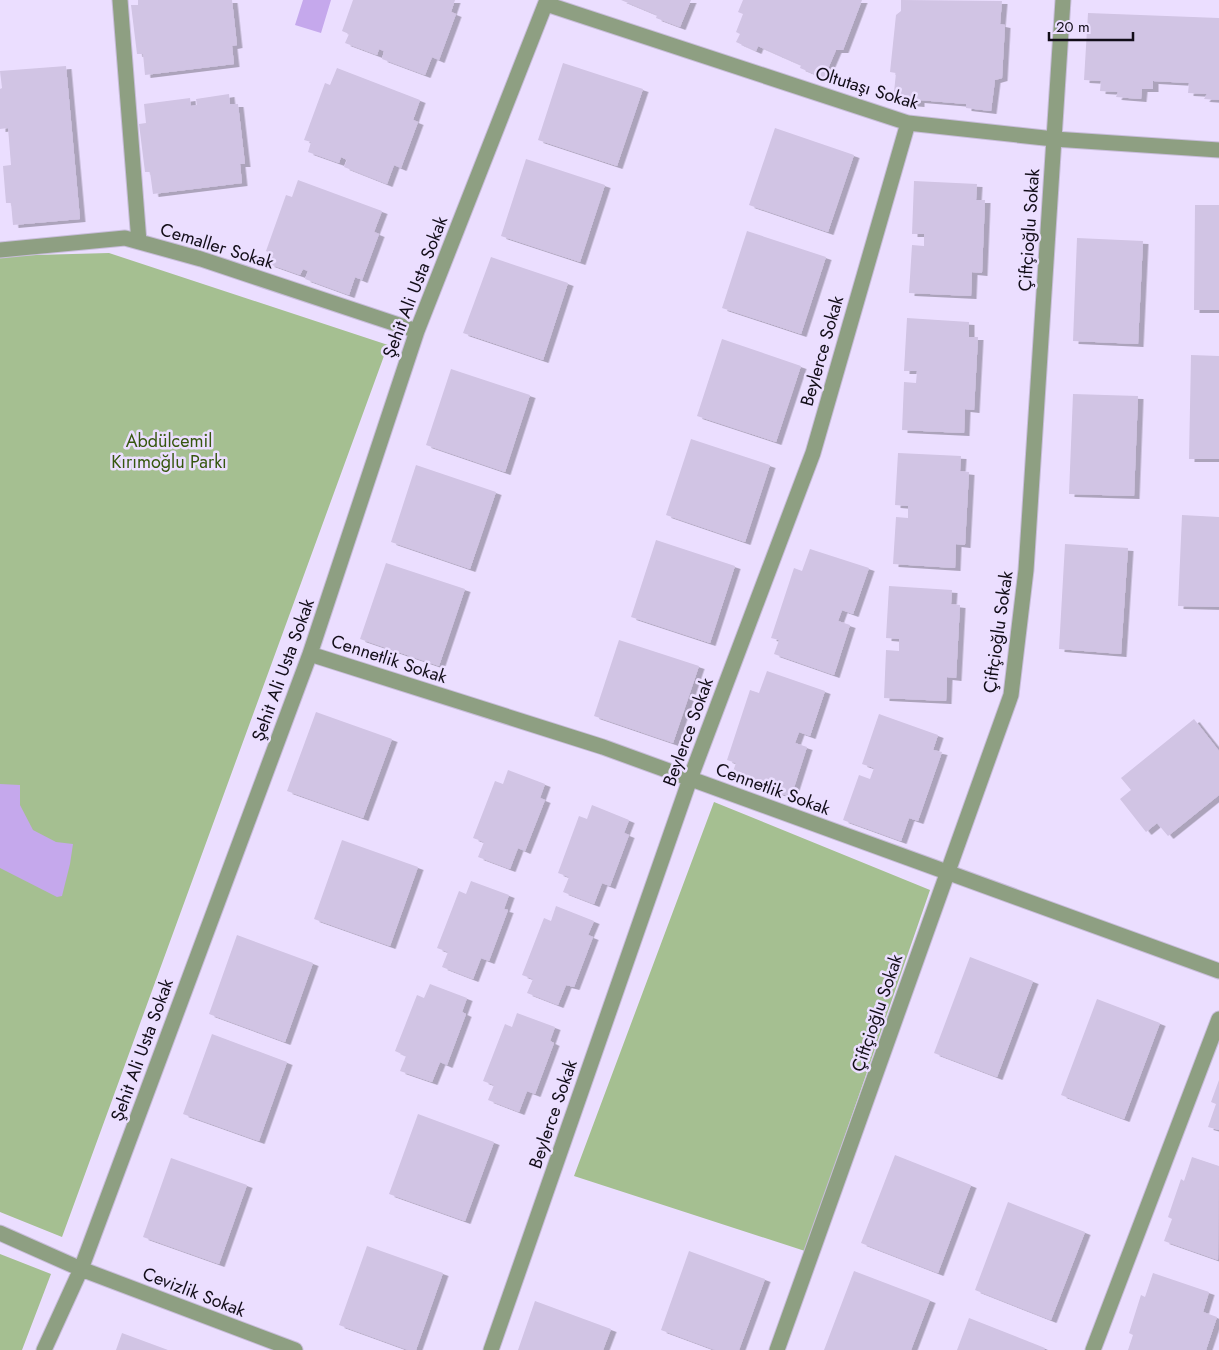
<svg xmlns="http://www.w3.org/2000/svg" width="1219" height="1350" viewBox="0 0 1219 1350" font-family="Jost,sans-serif">
  <defs>
    <filter id="shadow"><feDropShadow dx="5.5" dy="3" stdDeviation="0" flood-color="#0004"/></filter>
  </defs>
  <rect width="100%" height="100%" fill="#ebdeff"/>
  <path fill="#a5bf91" d="M109,253L388,345L62,1237L0,1212V256Z
    M714,802L930,890L805,1251L574,1176Z
    M0,1254L51,1274L22,1350H0Z"/>
  <path fill="#c5a8ec" d="M303,0H331L321,33L295,25Z
    M0,784L20,785V805L33,830L56,842L73,844L70,864L62,896L57,897L0,868Z"/>
  <path fill="#d1c4e4" filter="url(#shadow)" d="M138,0H232L237,45L232,46L234,64L145,75L143,54H137L131,5H138Z
    M353,0H455L451,12L456,14L439,60L432,57L425,75L382,59L384,51L379,49L377,55L345,43L349,34L342,31Z
    M621,0H691L680,27L656,18L657,15Z
    M743,0H862L843,50H836L824,78L800,68L801,65L758,46L756,51L736,42L740,34L736,32L743,14L738,12Z
    M901,0L1002,1L1000,24L1005,25L1002,78L995,80L991,111L966,108V104L919,100V104L897,102L898,93L894,92L896,73L890,72L896,15L901,11Z
    M1088,13L1219,18V100L1204,99L1207,94L1188,93L1189,83L1153,81V89H1142L1141,99L1116,97L1118,92L1100,91L1101,81L1084,80Z
    M563,63L643,89L617,166L538,140Z
    M66,66L80,219L13,225L11,203H6L3,166L11,165L8,128L0,129V89L2,88L0,71Z
    M337,68L420,100L413,120L418,122L401,168L394,165L387,184L344,167L347,160L341,157L339,163L308,152L311,142L304,140L325,83L330,85Z
    M229,94L230,104H238L245,164H240L242,183L153,194L150,172H145L139,124L146,123L144,104L190,98L191,106L197,105L196,99Z
    M775,128L854,155L828,232L749,205Z
    M526,159L605,185L580,262L501,236Z
    M298,180L382,211L374,232L379,234L362,280L355,277L349,295L305,279L308,271L303,269L300,275L269,264L272,254L266,251L286,195L292,197Z
    M914,181L977,184L976,200H985L982,273L972,272L971,296L909,293L912,245L924,246V234H912Z
    M1195,205H1219V310H1194Z
    M747,231L826,257L801,334L722,308Z
    M1077,238L1143,241L1138,344L1073,341Z
    M491,257L568,283L543,360L463,333Z
    M907,318L969,322V337H978L974,410L965,409L964,433L902,430L904,382L916,383L917,371H904Z
    M722,339L801,366L776,442L697,416Z
    M1191,355L1219,356V459H1189Z
    M451,369L530,395L505,472L426,445Z
    M1073,394L1138,396L1134,496L1069,494Z
    M691,439L770,465L745,542L666,515Z
    M898,453L961,456L960,471L969,472L965,545L956,544L955,568L893,564L896,517L908,518V506L895,505Z
    M416,465L496,492L470,569L391,542Z
    M1182,515L1219,517V607L1178,606Z
    M656,540L735,566L710,643L631,617Z
    M1065,544L1128,548L1121,654L1059,649Z
    M810,549L869,568L853,614L842,610L838,621L850,625L834,675L774,654L779,640L771,638L794,568L802,571Z
    M386,563L465,589L439,666L360,639Z
    M889,586L952,590L951,604L960,605L956,678L947,677L946,701L884,698L886,650L899,651V639L886,638Z
    M619,640L699,666L673,743L594,716Z
    M767,671L825,691L810,736L799,732L795,743L807,747L791,797L731,777L736,763L727,760L750,690L759,693Z
    M316,712L392,739L363,818L287,791Z
    M879,714L938,735L933,750L942,752L918,821L909,818L901,841L843,820L859,775L870,779L874,768L862,764Z
    M1194,719L1219,751V795L1168,836L1157,823L1146,832L1120,799L1131,790L1121,778Z
    M508,770L545,784L540,798L545,800L525,851L518,848L510,869L478,857L484,842L473,838L495,781L503,784Z
    M592,805L629,820L624,833L629,835L610,886L602,883L594,904L563,892L569,877L558,873L579,816L587,819Z
    M342,840L418,867L390,946L314,919Z
    M471,881L509,895L504,909L508,910L489,961L481,958L473,979L442,967L448,952L437,948L459,891L466,894Z
    M556,906L594,921L588,935L593,937L574,987L566,985L558,1005L527,993L533,979L522,975L544,918L551,921Z
    M237,935L313,963L285,1042L209,1014Z
    M970,957L1033,981L997,1077L934,1053Z
    M430,984L467,998L462,1012L466,1014L447,1065L440,1062L432,1082L400,1071L406,1056L395,1051L417,995L424,998Z
    M1097,999L1160,1023L1124,1119L1061,1095Z
    M517,1013L555,1027L550,1041L554,1043L535,1094L527,1091L519,1112L488,1100L494,1085L483,1081L505,1024L512,1027Z
    M212,1034L287,1062L259,1141L183,1114Z
    M1219,1080V1130L1208,1127L1216,1104L1211,1102Z
    M418,1114L494,1142L465,1221L389,1194Z
    M895,1155L971,1185L938,1273L861,1243Z
    M1192,1157L1219,1166L1218,1260L1164,1241L1172,1219L1168,1217L1181,1179L1184,1181Z
    M171,1158L247,1185L219,1264L143,1237Z
    M1008,1202L1085,1232L1051,1320L975,1290Z
    M367,1246L443,1273L416,1350H408L339,1325Z
    M689,1251L765,1279L739,1350H715L661,1330Z
    M854,1271L930,1300L911,1350H824Z
    M1153,1273L1209,1292L1203,1312L1217,1317L1206,1350H1128L1133,1335L1129,1333L1141,1295L1145,1297Z
    M535,1301L611,1329L603,1350H518Z
    M969,1318L1045,1348L1044,1350H957Z
    M122,1333L168,1350H116Z"/>
  <g fill="none" stroke-linecap="round" stroke-linejoin="round">
    <g stroke="#c8bdda" stroke-width="17">
      <path id="street" d="M120,0L139,242
        M546,4L908,123L1054,139L1219,150
        M0,250L125,238L201,259L417,331
        M310,654L603,747L1219,971
        M0,1233L81,1269L295,1350
        M44,1350L81,1269L310,654L417,331L547,0
        M491,1350L690,779L813,453L908,123
        M777,1350L1011,695L1026,570L1063,0
        M1093,1350L1219,1019"/>
    </g>
    <use href="#street" stroke="#8e9f82" stroke-width="15"/>
  </g>
  <g text-anchor="middle" stroke-width="5" stroke-linejoin="round" paint-order="stroke">
    <g font-size="18" fill="#120d18" stroke="#ebdeff">
      <text transform="translate(867 88) rotate(17)" y="6">Oltutaşı Sokak</text>
      <text transform="translate(1029 230) rotate(-86)" y="6">Çiftçioğlu Sokak</text>
      <text transform="translate(217 246) rotate(17)" y="6">Cemaller Sokak</text>
      <text transform="translate(415 287) rotate(-69)" y="6">Şehit Ali Usta Sokak</text>
      <text transform="translate(822 351) rotate(-74)" y="6">Beylerce Sokak</text>
      <text transform="translate(998 632) rotate(-82)" y="6">Çiftçioğlu Sokak</text>
      <text transform="translate(389 659) rotate(18)" y="6">Cennetlik Sokak</text>
      <text transform="translate(283 670) rotate(-70)" y="6">Şehit Ali Usta Sokak</text>
      <text transform="translate(688 732) rotate(-70)" y="6">Beylerce Sokak</text>
      <text transform="translate(773 789) rotate(20)" y="6">Cennetlik Sokak</text>
      <text transform="translate(877 1013) rotate(-71)" y="6">Çiftçioğlu Sokak</text>
      <text transform="translate(142 1050) rotate(-70)" y="6">Şehit Ali Usta Sokak</text>
      <text transform="translate(553 1114) rotate(-71)" y="6">Beylerce Sokak</text>
      <text transform="translate(194 1292) rotate(21)" y="6">Cevizlik Sokak</text>
    </g>
    <g font-size="18" fill="#36570f" stroke="#ebdeff">
      <text x="169" y="447">Abdülcemil<tspan x="169" dy="21">Kırımoğlu Parkı</tspan></text>
    </g>
  </g>
  <path d="M1049 32v8h84v-8" fill="none" stroke="#120d18" stroke-width="2.5"/>
  <text x="1056" y="32" font-size="15" fill="#120d18" stroke="#ebdeff" stroke-width="4" paint-order="stroke">20 m</text>
</svg>
